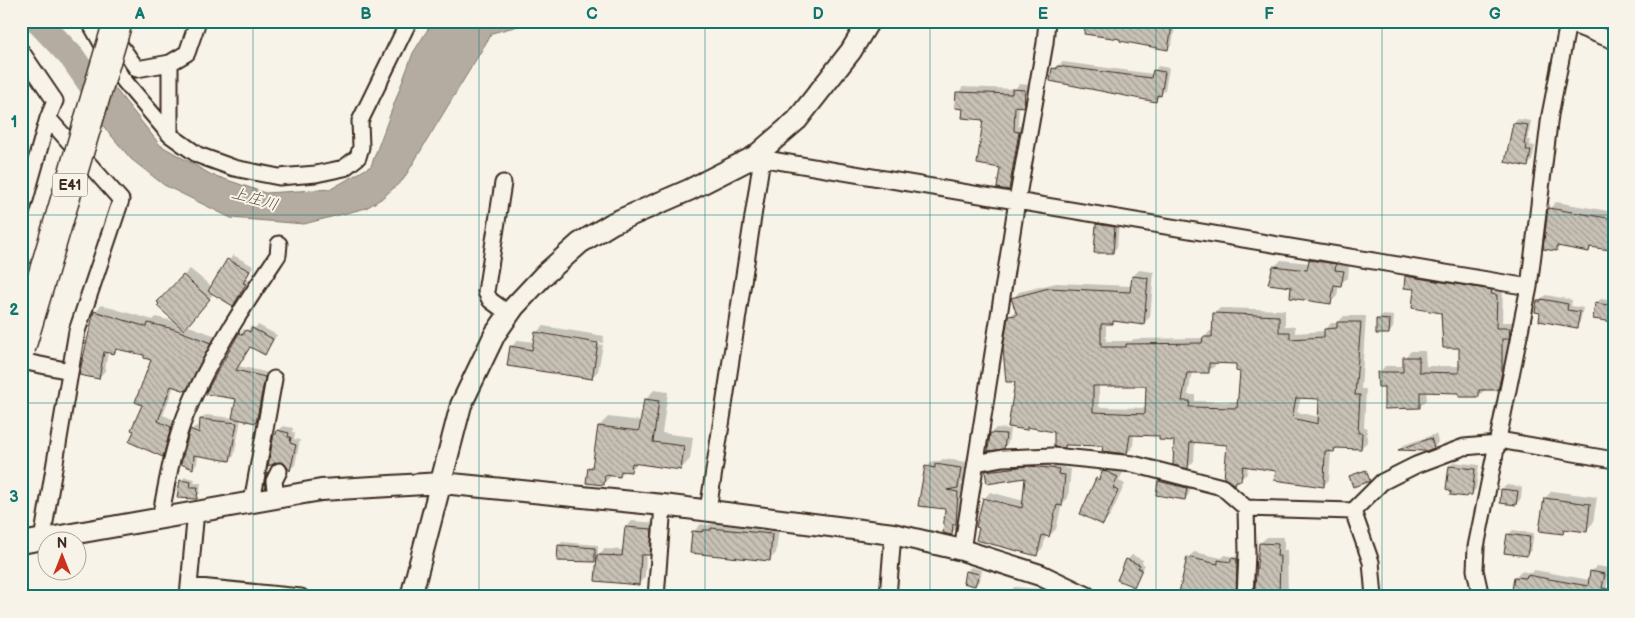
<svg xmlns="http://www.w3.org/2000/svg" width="1635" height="618" viewBox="0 0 1635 618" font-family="'Balsamiq Sans','Klee One',sans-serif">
  <defs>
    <pattern id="building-back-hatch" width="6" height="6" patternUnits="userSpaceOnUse" patternTransform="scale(1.25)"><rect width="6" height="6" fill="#c8c1b6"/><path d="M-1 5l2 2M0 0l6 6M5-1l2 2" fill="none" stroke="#a49d93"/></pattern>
  </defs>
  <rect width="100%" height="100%" fill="#f7f3e8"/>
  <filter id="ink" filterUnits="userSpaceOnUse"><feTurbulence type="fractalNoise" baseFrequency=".02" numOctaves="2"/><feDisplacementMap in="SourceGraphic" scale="10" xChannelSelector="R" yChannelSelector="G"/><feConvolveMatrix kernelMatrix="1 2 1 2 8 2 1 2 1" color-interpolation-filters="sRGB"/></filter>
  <g filter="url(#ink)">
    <path fill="#b4aca0" stroke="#84786c" d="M433,21H537L492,33L403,180L381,199L366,208L304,224L231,218L164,185L131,159L99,121L109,81L160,145L210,174L265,193L331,189L371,166L413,53Z"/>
    <path fill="#0003" fill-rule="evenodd" d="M1087,21L1162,23L1176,21L1172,44L1167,49Z
      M1063,62L1153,74L1158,66L1169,68L1165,90L1156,100L1113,94V91L1053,69Z
      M1019,84L1030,85L1029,100L1024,106L1019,105L1018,126L1024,127L1014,184L1008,189L985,119L964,108L958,93L963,87L1015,89Z
      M1518,119L1531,121L1528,140H1531L1530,145L1535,146L1532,161L1527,165L1514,123Z
      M1556,202L1614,212V245L1610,249L1593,246L1589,251L1560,246L1556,249L1549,209Z
      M1101,220L1119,223L1117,247L1112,252L1097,225Z
      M1317,254L1342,258L1341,264L1349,265L1348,278L1339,284L1337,296L1331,302L1293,286L1274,267L1281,260L1310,263Z
      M233,255L253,266L247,278L249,280L233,304L214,293L186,325L216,336L192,383L185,390L174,386L163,415L177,421L169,449L163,455L144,404L152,359L146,354L118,348L114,353L108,351L105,371L98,378L95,312L101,305L153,320L156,317L177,322L159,302L190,269L212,287Z
      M1139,270L1154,272L1150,317L1144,323L1115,320L1112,323H1106V341H1131L1134,339L1204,338L1210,331H1214V314L1220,308L1285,310V326H1295V333L1325,331L1331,323H1337L1344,316H1366L1361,389H1366L1364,428H1367V442L1361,448L1338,447L1334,451H1331L1329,480L1323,486L1277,470L1248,466L1247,474L1234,484L1228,444L1195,441L1194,461L1188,467L1175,439L1161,435L1134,434L1133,447L1127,453L1104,445L1068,444L1065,446L1055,431L1029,426L1027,429L1017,381L1010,316L1016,310L1013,299L1019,292L1056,283L1132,286L1133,276ZM1215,362L1238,363L1241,370L1239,402L1195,401V395H1188L1192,372H1208L1215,366ZM1099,385H1147L1146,408L1099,407ZM1301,397L1320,398V417L1297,412Z
      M1413,270L1503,288L1502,322H1516L1515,331L1509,338L1508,364L1505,382L1498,389H1486L1478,396L1461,391H1426L1427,400L1420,406L1385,386L1379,373L1385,366H1404V358L1411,351H1425L1426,366H1460V347L1442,312L1415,288L1407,276Z
      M1546,295L1572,300L1571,306L1583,308L1580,322L1576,327L1541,312L1538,301Z
      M1601,299L1614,301V321L1596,303Z
      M1382,315L1394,316L1393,328L1389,333L1377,320Z
      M258,325L277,335L265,353L251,346L239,366L269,373L260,418L256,422L241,419L234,456L230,460L198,454L197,464L192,468L191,430L196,426L201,428V419L206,415L233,418L237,398L207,393L240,334L244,329L247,331L251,326L255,328Z
      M543,326L604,336L603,343L540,332V335L603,345L598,371L591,378L511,347L518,340L535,342L536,333Z
      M654,390L668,392L662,433L693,437L690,459L681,469L638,463L630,471L625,470L620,476L612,475L603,484L589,468L594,463L599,426L608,417L642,421L645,400Z
      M1614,409V450L1608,448Z
      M283,426L293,428L292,432L295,433L294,439L300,440L295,465L290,469L275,434Z
      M996,428L1010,429L1008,443L1004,447L991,433Z
      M1436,434L1438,442L1434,447L1426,450L1401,448L1404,445Z
      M943,459L967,462L964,481L960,485L964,486L962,516L959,519L958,527L951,533L946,508L927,467L933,461H940Z
      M1454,462L1479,465L1476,489L1471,494L1450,466Z
      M1065,463L1064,468L1071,469L1068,498L1062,504L1056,529L1049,536L1046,535L1043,548L1036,554L984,499L990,492L1024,501L1027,476L986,471L993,465Z
      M1111,464L1124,470L1119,481L1125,484L1110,516L1103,523L1097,479Z
      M185,477L195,479L194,483H201L200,493L196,498L181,481Z
      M1164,477L1191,483L1189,494L1185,499L1159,482Z
      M1507,485L1522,487L1521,499L1516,504L1502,489Z
      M1552,491L1597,497L1593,523L1586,530L1567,528L1563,533L1545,498Z
      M632,521L657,523L655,548L649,554H646L645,577L639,583L598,557L594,561L559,546L562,542L598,545V556L604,549L624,550L626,527Z
      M720,521L779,527L776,553L769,560L694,531L701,524L708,525Z
      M1513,530L1534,533L1531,550L1526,555L1509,534Z
      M1267,537H1284V550H1287L1288,597H1255L1258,555L1260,553V543Z
      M1194,552L1222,558L1225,555L1235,557L1238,553L1242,554L1238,597H1179L1188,558Z
      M1132,555L1143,560L1142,563L1145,565L1133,586L1127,560Z
      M1597,566L1610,568L1605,597L1515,577L1521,571L1531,573L1534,570L1590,580L1591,572Z
      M971,567L982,570L980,580L975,585L967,571Z
      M1014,587L1052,590L1060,597H1007Z
      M1438,593L1439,597H1422L1423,596Z"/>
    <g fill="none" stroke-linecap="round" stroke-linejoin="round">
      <path stroke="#b4aca0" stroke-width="26" d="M38,21L72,57L106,106"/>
    </g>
    <path fill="url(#building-back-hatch)" stroke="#3b2a1e" fill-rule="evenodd" d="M1086,21H1138V24L1159,27L1160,24L1172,26L1168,50L1120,41V39L1084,34Z
      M1057,66L1151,78L1153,70L1165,72L1161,96L1157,95L1156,102L1050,81L1052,68L1057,69Z
      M1012,89L1025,90L1024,107L1015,106L1014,131L1019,132L1009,190L997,188L1000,168L977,164L983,120L962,118L963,109L955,108L956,92L1012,94Z
      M1513,123L1528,125L1524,144L1527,145L1526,150H1531L1528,167L1505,162Z
      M1548,208L1614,219L1610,250L1590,247L1589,252L1557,246V251L1543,249Z
      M1096,224L1115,227L1113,253H1094Z
      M227,259L250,271L243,283L246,284L233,306L208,291Z
      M1309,260L1336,264L1335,270L1344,271L1341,286L1334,285L1331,304L1290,298L1291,287L1268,284L1273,266L1307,270Z
      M183,275L210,299L184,330L157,306L159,304L157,302Z
      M1132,276L1148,278L1144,325L1113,321V324H1101V347H1126V344L1202,343L1203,337H1212L1213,313L1279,316V332H1290V339L1324,337V329L1337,328V322H1361L1355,395H1360L1358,433H1362L1361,449L1335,448L1334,452L1325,451L1324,487L1274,480L1276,471L1243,466L1241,481H1236L1235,485L1224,478L1227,445L1190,442L1188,469L1173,465L1174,441L1159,440V436L1130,435L1127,454L1102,451L1103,446L1065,445V448L1054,447V432L1027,427V430L1008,427L1015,382H1006L1003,349L1008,316L1017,315L1011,298L1049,288L1130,292ZM1209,363L1236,364V371L1240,372L1237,408L1189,407L1190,401H1182L1187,373H1209ZM1093,386H1146L1145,414L1093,412ZM1296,398L1319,399L1318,424L1292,418Z
      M1405,276L1492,290L1491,294L1497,295L1496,328H1510L1509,339H1502V372L1498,390H1479V397H1459V393L1420,392V408L1384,409V387H1378L1377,372H1403V357H1419V372L1459,373V348H1443L1441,313L1412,308L1414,289L1404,288Z
      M1541,299L1568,304L1567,310L1580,312L1577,328L1539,321L1540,313L1535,312L1537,301H1541Z
      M1595,303L1614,306V322L1593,319Z
      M94,311L147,327L148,323L174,329L211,343L186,391L171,386L158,421L171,427L163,457L129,442L134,431L131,430L142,405L135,402L151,360L144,358V355L116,349L114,354L104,352L99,379L79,375Z
      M1376,319L1390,320L1389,334H1376Z
      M252,328L273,339L265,355L250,347L236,370L265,377L256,423L232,418L236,399L205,394L239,333L243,335L246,330L250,332Z
      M535,332L598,343L592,379L507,366L510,346L532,350Z
      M644,399L659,401L653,442L684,446L681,470L632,463L631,472L621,471L620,477L605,475L604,485L586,483L588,467L592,468L598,426L639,431Z
      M200,419L237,423L230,461L194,455L193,469L181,464L190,429L199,433Z
      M277,430L289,433L288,437H291L290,443L296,445L290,471L284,463L279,462L268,466L274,434H276Z
      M990,433L1006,434L1004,449L988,451Z
      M1431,438L1434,448L1426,451L1398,450Z
      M935,464L961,468L958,488L947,490L958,492L956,524H953L952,535L943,533L945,509L918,506L925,466L935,468Z
      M1028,466L1059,469L1058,474L1065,475L1062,506L1057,505L1049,537L1042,535L1037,556L976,540L979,528L976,527L983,498L1022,508L1025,478L987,484L985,471Z
      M1449,466L1475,469L1472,495H1468L1467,497L1450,495L1451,492L1446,489Z
      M1103,470L1118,477L1113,488L1118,491L1103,525L1080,514L1096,478L1099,480Z
      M1366,470L1370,481L1353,487L1349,476Z
      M180,480L191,482L190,487H198L197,499L177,498Z
      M1158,481L1187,488L1185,500L1156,495Z
      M1501,489L1518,491L1516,505L1500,503Z
      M1544,498L1590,504L1587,532L1564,529L1563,534L1539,531Z
      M625,527L652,529L650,555H641L639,585L595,581L597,555L622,556Z
      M711,528L772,534L770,561L690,553L692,531L702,532V530H711Z
      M1507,534L1530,537L1527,556L1504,553Z
      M1259,543L1278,544L1277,556H1280L1279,597H1254Z
      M558,545L595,548V562L557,561Z
      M1187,557L1218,564V560L1231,562V558L1237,559L1236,597H1178Z
      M1126,559L1140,565L1138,568L1142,569L1134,587L1117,580Z
      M965,571L979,574L975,586L963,583Z
      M1590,571L1605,574L1602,588L1614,590V597H1511L1514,577L1526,578L1527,575L1588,586Z"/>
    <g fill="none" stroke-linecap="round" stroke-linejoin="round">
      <g stroke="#3b2a1e" stroke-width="19">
        <path id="minor" d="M89,21L121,77L170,135V63L187,53L198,21
          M1568,23L1614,41
          M112,34L137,69L170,63
          M21,51L55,101L48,118
          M170,135L198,155L234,168L279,177L316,174L344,168L358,157L361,147L360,121L409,21
          M754,157L1529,287
          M503,183L486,292L490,300L509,314
          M21,214L48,118L121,200L77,331L42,540
          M31,363L70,371
          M1499,440L1614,460
          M976,463L1002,458L1053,456L1133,464L1222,487L1246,508L1353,511L1382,482L1416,465L1464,447L1498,444
          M276,497L274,481L279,471
          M252,502L274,379
          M708,510L762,158
          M1353,511L1371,562L1374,597
          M160,518C167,483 173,446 186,414C210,356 244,306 278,255L279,244
          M962,550L1017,201L1045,43L1047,21
          M189,586L301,597
          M188,596L196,511
          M656,597L663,505
          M888,597L893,534
          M1245,597L1247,553L1246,508
          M1481,597L1475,570L1476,547L1529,287L1550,115L1568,23L1565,21"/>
      </g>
      <g stroke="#3b2a1e" stroke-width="24">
        <path id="tertiary" d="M21,543L321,490L442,483L663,505L893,534L962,550L1040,575L1086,597
          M411,597L461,405L495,334L514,307L544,275L580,243L613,223L689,190L754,157L797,120L851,51L869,21"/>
      </g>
      <use href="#minor" stroke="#f7f3e8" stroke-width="15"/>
      <use href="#tertiary" stroke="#f7f3e8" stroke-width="20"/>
      <g stroke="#3b2a1e" stroke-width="31" stroke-linecap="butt">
        <path id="motorway-bridge" d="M21,348L118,21"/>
      </g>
      <use href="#motorway-bridge" stroke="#f7f3e8" stroke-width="28"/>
    </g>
  </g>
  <path fill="none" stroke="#0f766e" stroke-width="1" stroke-opacity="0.55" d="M253,21V597M479,21V597M705,21V597M930,21V597M1156,21V597M1382,21V597M21,215H1614M21,403H1614"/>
  <g text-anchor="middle" stroke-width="4" stroke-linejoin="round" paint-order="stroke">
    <rect fill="#f7f3e8" stroke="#73665b" stroke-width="1" x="52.5" y="173.5" width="35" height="23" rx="4"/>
    <g font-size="14" font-weight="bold" fill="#3b2a1e">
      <text x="70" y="190">E41</text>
    </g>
    <g font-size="16" font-style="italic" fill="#5f5145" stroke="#f7f3e8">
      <text transform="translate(255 198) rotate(16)" y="6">上庄川</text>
    </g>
  </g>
  <rect width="1635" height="618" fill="none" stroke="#f7f3e8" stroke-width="55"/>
  <g transform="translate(62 556)"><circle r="24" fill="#f7f3e8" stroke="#aca397"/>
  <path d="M0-4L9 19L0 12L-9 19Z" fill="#c8321e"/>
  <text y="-8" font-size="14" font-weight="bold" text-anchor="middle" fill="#3b2a1e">N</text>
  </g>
  <rect x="28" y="28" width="1580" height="562" fill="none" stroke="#0f766e" stroke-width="2"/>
  <g font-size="16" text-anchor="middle" font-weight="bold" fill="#0f766e">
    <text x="140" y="19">A</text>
    <text x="366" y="19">B</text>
    <text x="592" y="19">C</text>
    <text x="818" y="19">D</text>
    <text x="1043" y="19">E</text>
    <text x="1269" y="19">F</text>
    <text x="1495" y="19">G</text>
    <text x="14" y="127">1</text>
    <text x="14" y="315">2</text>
    <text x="14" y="502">3</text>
  </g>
</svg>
